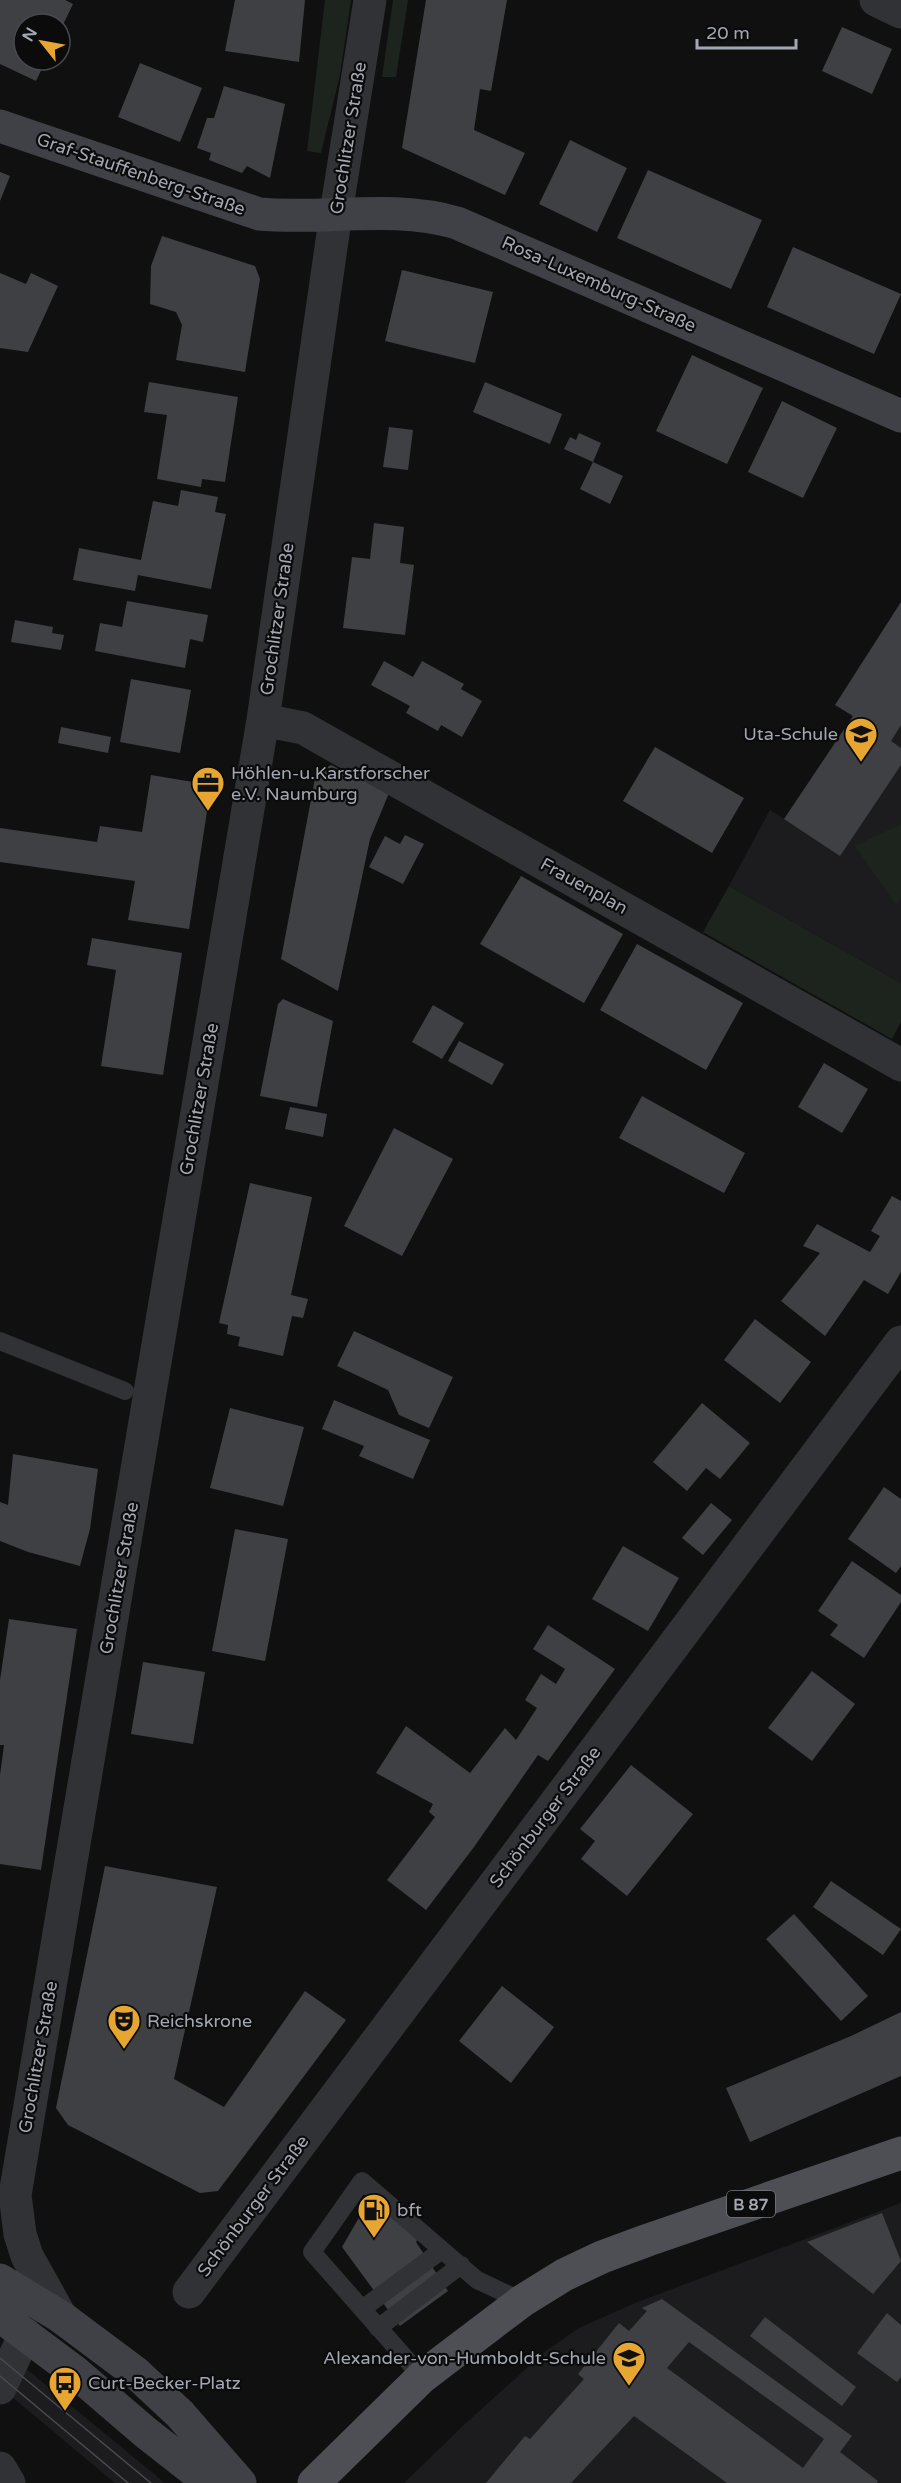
<svg xmlns="http://www.w3.org/2000/svg" width="901" height="2483" viewBox="0 0 901 2483" font-family="'Varela Round',sans-serif">
  <rect width="100%" height="100%" fill="#101011"/>
  <path fill="#1c1c1e" d="M901,602V983L729,886L770,810L784,819L853,716L835,705Z
    M901,2203V2483H404L466,2423L547,2350L579,2328L635,2303Z
    M0,2348L18,2362L165,2483H115L0,2387Z"/>
  <path fill="#1d241d" d="M325,0H351L340,75L321,153L307,151Z
    M393,0H408L396,77H382Z
    M901,824V898L896,905L855,846Z
    M729,886L901,983V1022L892,1039L703,932Z"/>
  <path fill="#3f4044" fill-rule="evenodd" d="M0,0H65L73,4L60,31V24H24V60H46L36,81L0,64Z
    M235,0H305L299,62L225,51Z
    M426,0H507L491,91L480,89L474,130L525,153L505,195L402,148Z
    M842,27L892,49L872,94L822,71Z
    M140,63L202,88L180,142L118,117Z
    M224,86L285,104L270,178L247,166L242,173L209,160L211,153L197,148L207,118H214Z
    M570,140L627,168L597,232L539,204Z
    M648,170L762,220L731,289L617,238Z
    M0,172L10,176L0,201Z
    M162,236L255,266L260,279L245,372L176,360L182,325L176,312L150,304L151,266Z
    M793,247L901,294L874,354L767,307Z
    M402,270L493,292L475,363L385,341Z
    M0,273L26,284L31,273L58,286L28,352L0,348Z
    M692,355L763,388L727,464L656,431Z
    M149,382L238,397L225,482L202,479L201,487L157,479L167,415L144,412Z
    M485,382L562,414L550,444L473,412Z
    M782,401L837,428L803,498L748,472Z
    M389,427L413,430L408,470L383,467Z
    M579,433L601,443L593,462L564,449L570,437L576,440Z
    M593,462L623,476L610,504L580,489Z
    M181,490L218,497L215,512L226,514L211,589L138,575L135,591L73,580L79,548L141,560L153,501L178,506Z
    M374,523L404,527L400,563L414,565L405,635L343,628L352,557L370,559Z
    M127,601L208,615L203,642L190,639L185,668L95,651L100,623L122,627Z
    M901,602V725L891,741L901,748V765L840,856L784,819L853,716L835,705Z
    M15,620L53,627L52,633L64,635L61,650L11,642Z
    M384,661L413,677L422,661L464,684L461,689L482,701L462,737L441,725L438,731L406,713L410,706L371,685Z
    M131,679L191,690L180,753L120,742Z
    M61,727L111,737L108,753L58,743Z
    M655,747L744,798L712,853L623,801Z
    M331,765L389,793L370,839L338,991L281,959L316,773Z
    M151,775L211,785L189,929L128,920L135,881L0,862V828L97,842L100,826L142,832Z
    M405,835L424,844L403,884L369,867L385,836L400,844Z
    M521,876L623,934L584,1003L480,944Z
    M92,938L182,953L163,1075L101,1066L116,970L87,965Z
    M637,944L743,1003L706,1070L600,1010Z
    M283,999L333,1021L317,1107L260,1096L278,1004Z
    M433,1005L464,1023L442,1059L412,1042Z
    M459,1041L504,1064L492,1085L448,1061Z
    M824,1063L868,1089L842,1133L798,1107Z
    M642,1096L745,1153L724,1193L619,1138Z
    M290,1107L327,1114L323,1137L285,1129Z
    M394,1128L453,1159L402,1256L344,1226Z
    M250,1183L312,1197L291,1295L308,1299L303,1318L292,1316L283,1356L238,1346L240,1337L227,1334L228,1325L219,1323Z
    M892,1196L901,1201V1272L888,1294L864,1280L825,1336L781,1301L820,1253L803,1246L817,1224L870,1252L880,1236L871,1231Z
    M755,1319L811,1362L780,1403L724,1360Z
    M354,1331L453,1377L429,1428L399,1415L388,1390L337,1366Z
    M334,1400L430,1440L413,1479L359,1456L364,1446L322,1429Z
    M702,1403L750,1443L720,1479L706,1468L687,1491L653,1462Z
    M230,1408L304,1427L283,1506L210,1488Z
    M13,1454L98,1469L90,1529L80,1566L28,1552L0,1541V1502L8,1505Z
    M884,1487L901,1499V1566L896,1573L848,1539Z
    M711,1503L732,1520L703,1555L682,1538Z
    M235,1529L288,1539L265,1661L212,1651Z
    M623,1546L679,1578L648,1631L592,1599Z
    M852,1561L901,1595V1602L864,1658L830,1635L838,1625L818,1611Z
    M9,1619L77,1629L41,1870L0,1864V1775L4,1745H0V1680Z
    M548,1625L615,1669L548,1761L538,1755L474,1847L426,1910L387,1880L435,1817L429,1812L433,1804L376,1773L406,1726L470,1773L505,1728L516,1740L537,1708L525,1700L541,1674L556,1684L565,1669L533,1649Z
    M143,1662L205,1672L193,1744L131,1734Z
    M812,1671L855,1704L812,1761L768,1728Z
    M631,1765L693,1814L627,1896L581,1859L595,1841L580,1829Z
    M105,1866L217,1887L174,2079L224,2107L305,1991L346,2020L218,2191L200,2193L68,2125L56,2108Z
    M831,1881L901,1929L883,1955L813,1907Z
    M794,1914L868,1996L841,2021L766,1939Z
    M502,1986L554,2027L511,2083L459,2041Z
    M901,2012V2076L750,2142L726,2088L851,2036Z
    M368,2202L421,2235L416,2242L448,2291L400,2326L342,2247Z
    M882,2213L901,2261L873,2294L807,2242Z
    M662,2299L852,2436L840,2452L878,2481L877,2483H727L634,2416L571,2483H486L525,2436L530,2439L584,2379L578,2374L619,2323L629,2331L647,2311L642,2308ZM689,2342L824,2439L803,2468L667,2368Z
    M887,2313L901,2325V2377L897,2382L857,2353Z
    M765,2317L856,2387L842,2406L750,2336Z"/>
  <g fill="none" stroke-linecap="round" stroke-linejoin="round">
    <path stroke="#313236" stroke-width="18" d="M0,1341L125,1391
      M362,2309L442,2250
      M378,2328L461,2265
      M422,2377L312,2252L362,2181L477,2280L522,2301"/>
    <path stroke="#313236" stroke-width="33" d="M876,0L901,12
      M263,720L303,728L901,1065
      M189,2292L901,1342
      M61,2317L27,2256L20,2234L15,2195L263,720L336,213L370,0
      M0,2388L25,2334
      M0,2468L9,2483"/>
    <path stroke="#404146" stroke-width="33" d="M0,126L259,214C325,220 392,204 457,223L901,416
      M0,2280L61,2317L136,2373L180,2414L240,2483
      M0,2316L75,2372L145,2432L210,2483"/>
    <path stroke="#4e4f55" stroke-width="33" d="M314,2483L422,2377L522,2301L564,2275L602,2257L648,2240L901,2153"/>
    <path stroke="#484a4f" stroke-width="1.5" d="M0,2358L151,2483
      M0,2376L128,2483"/>
  </g>
  <defs>
    <g id="school-pin" transform="scale(1.725)"><path d="M0 17L-7.5 6A9.5 9.5 0 1 1 7.5 6Z" fill="#e7a632" stroke="#0b0b0c"/><path d="M0-5L7-2L0 1L-7-2ZM-4 1L0 2.5L4 1V4Q0 6-4 4Z" fill="#111"/></g>
    <g id="office-pin" transform="scale(1.725)"><path d="M0 17L-7.5 6A9.5 9.5 0 1 1 7.5 6Z" fill="#e7a632" stroke="#0b0b0c"/><path d="M-6-3h4V-5.5h4V-3h4V5H-6ZM-1-4.5V-3h2v-1.5ZM-6 0V1H6V0Z" fill="#111"/></g>
    <g id="theatre-pin" transform="scale(1.725)"><path d="M0 17L-7.5 6A9.5 9.5 0 1 1 7.5 6Z" fill="#e7a632" stroke="#0b0b0c"/><path d="M-5-5.5Q0-4 5-5.5V0Q5 5 0 6Q-5 5-5 0ZM-3.3-2.5H-1v1.5H-3.3ZM1-2.5H3.3v1.5H1ZM-2.8 1Q0 5.5 2.8 1Z" fill="#111"/></g>
    <g id="fuel-pin" transform="scale(1.725)"><path d="M0 17L-7.5 6A9.5 9.5 0 1 1 7.5 6Z" fill="#e7a632" stroke="#0b0b0c"/><path d="M-5.5-6h7V0h2V4h1.3V-2.5L3-4.5l.8-.8L6-3V5H2.5V1h-1V6h-7ZM-4.2-4.7v3.2H.2V-4.7Z" fill="#111"/></g>
    <g id="bus-pin" transform="scale(1.725)"><path d="M0 17L-7.5 6A9.5 9.5 0 1 1 7.5 6Z" fill="#e7a632" stroke="#0b0b0c"/><path d="M-5-6H5V4H4V6H2V4H-2V6H-4V4H-5ZM-3.5-4V0h7V-4ZM-3.5 1.2v1.5H-2V1.2ZM2 1.2v1.5H3.5V1.2Z" fill="#111"/></g>
  </defs>
  <g fill-rule="evenodd">
    <use href="#school-pin" x="861" y="734"/>
    <use href="#office-pin" x="208" y="783"/>
    <use href="#theatre-pin" x="124" y="2021"/>
    <use href="#fuel-pin" x="374" y="2210"/>
    <use href="#school-pin" x="629" y="2358"/>
    <use href="#bus-pin" x="65" y="2383"/>
  </g>
  <g text-anchor="middle" stroke-width="4.5" stroke-linejoin="round" paint-order="stroke">
    <rect fill="#0b0b0c" stroke="#757880" stroke-width="1.5" x="727" y="2191" width="48" height="26" rx="4.5"/>
    <g font-size="16" font-weight="bold" fill="#a2a7b2">
      <text x="751" y="2210">B 87</text>
    </g>
    <g font-size="18" fill="#a2a7b2" stroke="#0b0b0c">
      <text transform="translate(348 138) rotate(-81)" y="6">Grochlitzer Straße</text>
      <text transform="translate(141 174) rotate(19)" y="6">Graf-Stauffenberg-Straße</text>
      <text transform="translate(599 284) rotate(24)" y="6">Rosa-Luxemburg-Straße</text>
      <text transform="translate(277 619) rotate(-82)" y="6">Grochlitzer Straße</text>
      <text transform="translate(584 886) rotate(29)" y="6">Frauenplan</text>
      <text transform="translate(199 1099) rotate(-80)" y="6">Grochlitzer Straße</text>
      <text transform="translate(119 1578) rotate(-80)" y="6">Grochlitzer Straße</text>
      <text transform="translate(545 1817) rotate(-53)" y="6">Schönburger Straße</text>
      <text transform="translate(38 2057) rotate(-80)" y="6">Grochlitzer Straße</text>
      <text transform="translate(253 2206) rotate(-53)" y="6">Schönburger Straße</text>
    </g>
    <g font-size="18" fill="#a2a7b2" stroke="#0b0b0c" text-anchor="start">
      <text x="838" y="740" text-anchor="end">Uta-Schule</text>
      <text x="231" y="779">Höhlen-u.Karstforscher<tspan x="231" dy="21">e.V. Naumburg</tspan></text>
      <text x="147" y="2027">Reichskrone</text>
      <text x="397" y="2216">bft</text>
      <text x="606" y="2364" text-anchor="end">Alexander-von-Humboldt-Schule</text>
      <text x="88" y="2389">Curt-Becker-Platz</text>
    </g>
  </g>
  <g transform="translate(42 42) rotate(301)"><circle r="28" fill="#0b0b0c" stroke="#47494e" stroke-width="1.5"/>
  <path d="M0-4.5L10 22L0 15L-10 22Z" fill="#e7a632"/>
  <text y="-9" font-size="16" font-weight="bold" text-anchor="middle" fill="#a2a7b2">N</text>
  </g>
  <path d="M697 39v9h99v-9" fill="none" stroke="#a2a7b2" stroke-width="3"/>
  <text x="706" y="39" font-size="18" fill="#a2a7b2" stroke="#0b0b0c" stroke-width="4.5" paint-order="stroke">20 m</text>
</svg>
